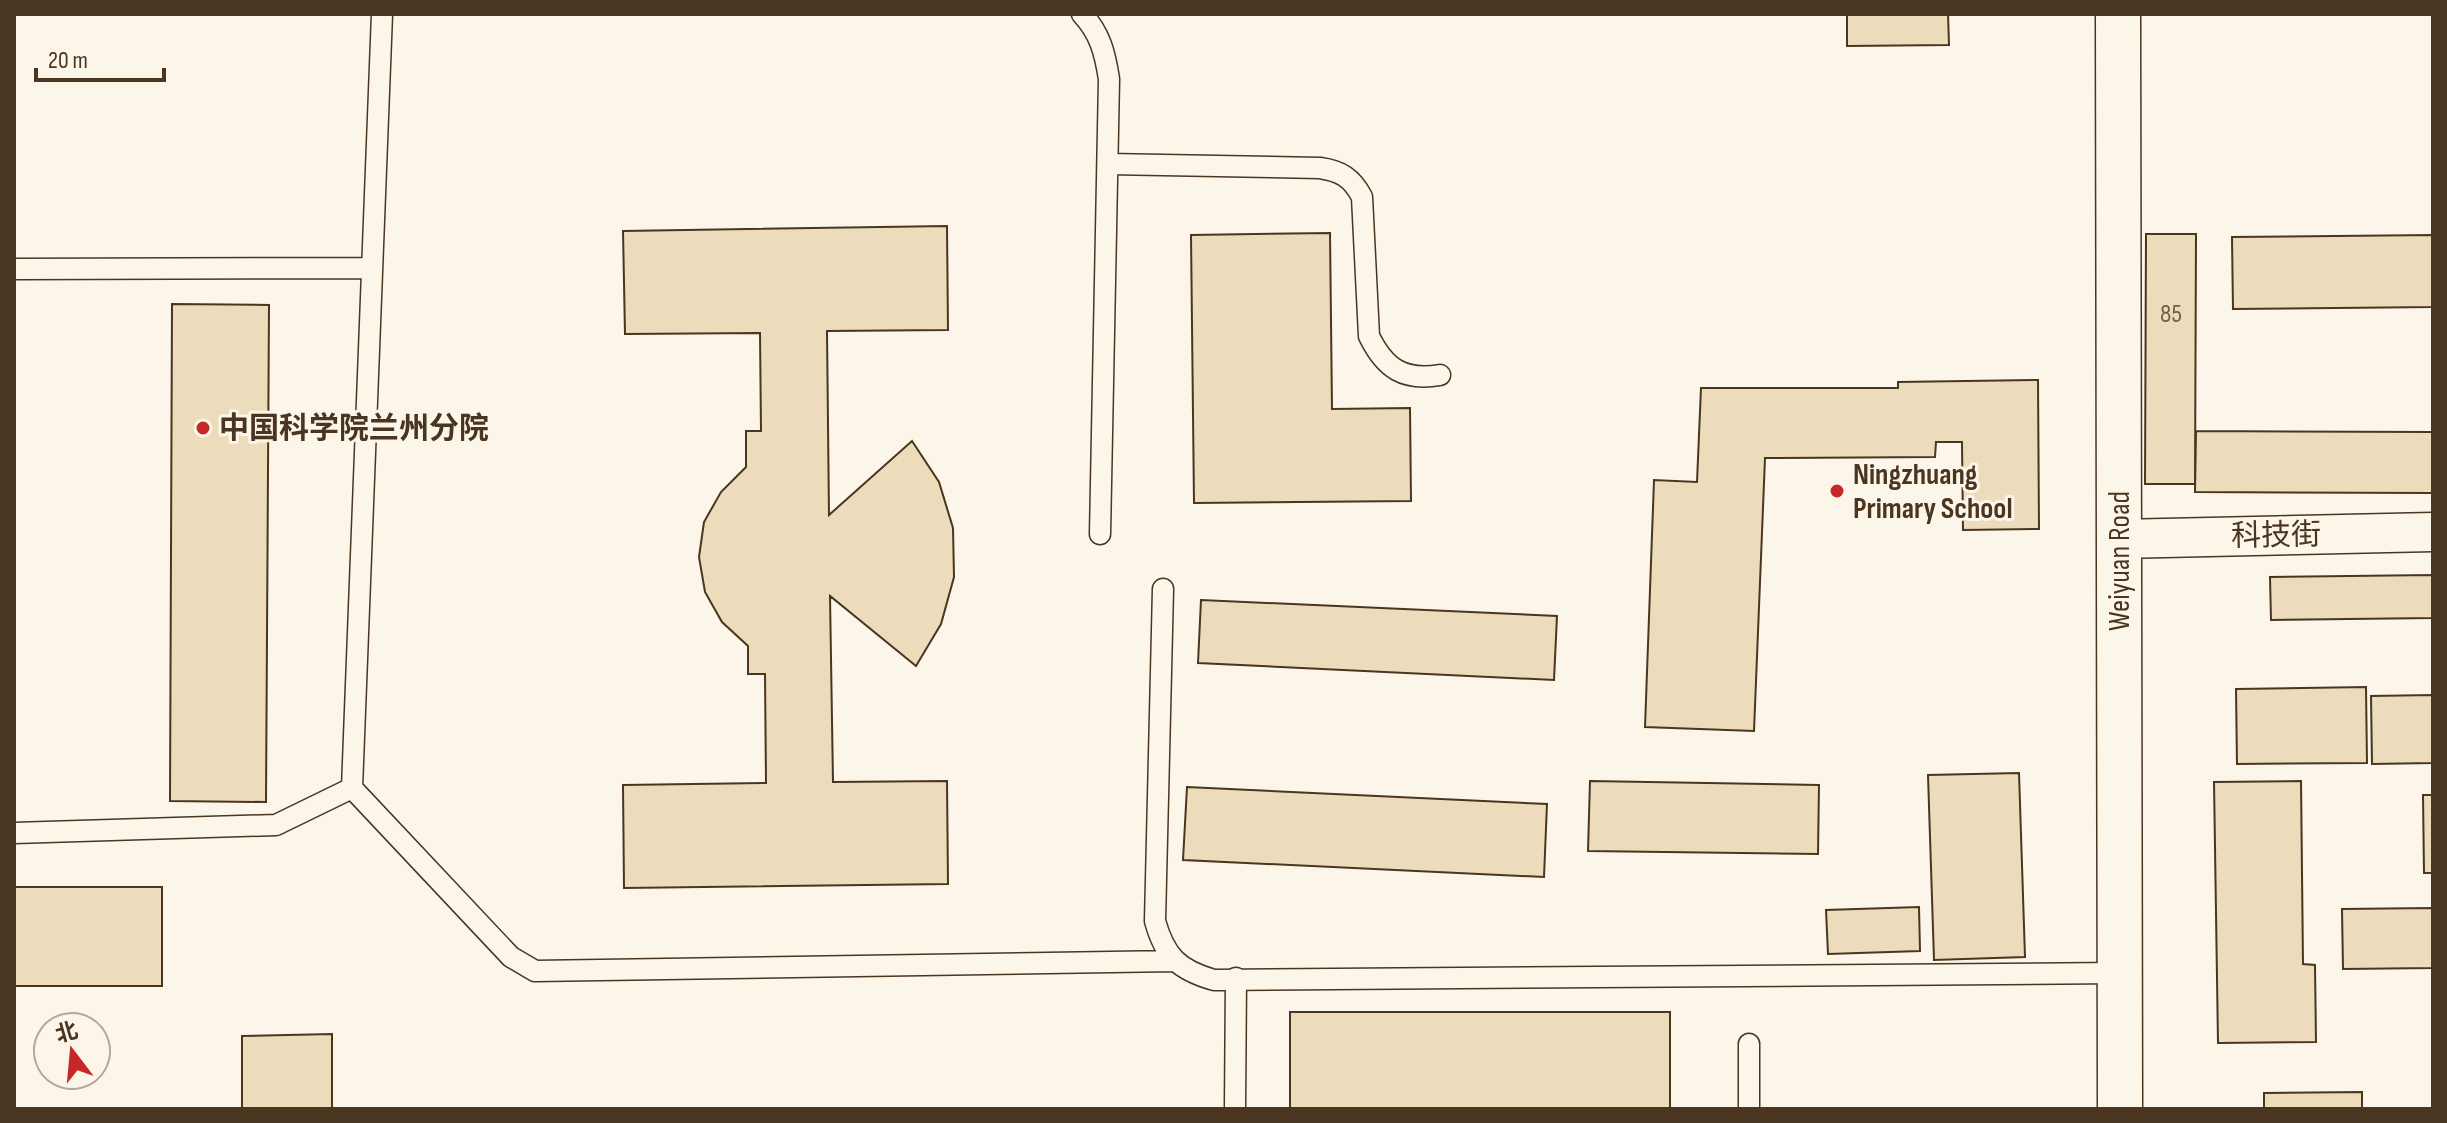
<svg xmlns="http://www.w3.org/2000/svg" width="2447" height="1123" viewBox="0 0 2447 1123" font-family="'Sofia Sans Condensed','Noto Sans SC',sans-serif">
  <rect width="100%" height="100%" fill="#fbf6e9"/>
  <path fill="#ecdcbc" stroke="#4a3520" stroke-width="2" d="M1847,14H1948L1949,45L1847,46Z
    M947,226L948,330L827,331L829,515L912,441L939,482L953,528L954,577L941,624L916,666L830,596L833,782L947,781L948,884L624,888L623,785L766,783L765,674H748V646L722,622L705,592L699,557L704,522L721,492L746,467V431H761L760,333L625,334L623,231Z
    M1330,233L1332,409L1410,408L1411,501L1194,503L1191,235Z
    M2146,234H2196L2195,484H2145Z
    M2433,235V307L2233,309L2232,237Z
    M172,304L269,305L266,802L170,801Z
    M2038,380L2039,529L1963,530L1962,442H1936L1935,457L1765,458L1754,731L1645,727L1654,480L1697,482L1701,388H1898V382Z
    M2196,431L2433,432V493L2195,492Z
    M2433,575V618L2271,620L2270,577Z
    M1201,600L1557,616L1554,680L1198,663Z
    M2366,687L2367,763L2237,764L2236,689Z
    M2433,695V763L2372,764L2371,696Z
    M2019,773L2025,957L1934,960L1928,775Z
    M1590,781L1819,785L1818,854L1588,851Z
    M2301,781L2303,964L2315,965L2316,1042L2218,1043L2214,782Z
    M1187,787L1547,804L1544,877L1183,860Z
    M2423,795H2433V873H2424Z
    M14,887H162V986H14Z
    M1919,907L1920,951L1828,954L1826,910Z
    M2433,908V968L2343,969L2342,909Z
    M1290,1012H1670V1109H1290Z
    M332,1034V1109H242V1036Z
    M2362,1092V1109H2264V1093Z"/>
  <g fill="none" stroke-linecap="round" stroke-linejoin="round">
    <g stroke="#4a3520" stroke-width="23">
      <path id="service" d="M382,14L352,788L511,957L535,971L1174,961
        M1082,14C1100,33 1105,53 1109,79L1100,534
        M1108,164L1320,168C1341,171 1352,178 1362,197L1369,336C1385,369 1404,381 1440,375
        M14,269L372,268
        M1163,589L1155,921C1165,957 1179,970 1214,980L2120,973
        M14,833L276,825L352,788
        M1749,1044V1109
        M1235,1109L1236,978"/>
    </g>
    <g stroke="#4a3520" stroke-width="41">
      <path id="minor" d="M2119,539L2433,532"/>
    </g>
    <g stroke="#4a3520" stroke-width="47">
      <path id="tertiary" d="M2118,14L2120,1109"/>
    </g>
    <use href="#service" stroke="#fbf6e9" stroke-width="20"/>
    <use href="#minor" stroke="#fbf6e9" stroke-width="38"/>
    <use href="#tertiary" stroke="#fbf6e9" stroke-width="44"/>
  </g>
  <g fill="#c62828" stroke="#fbf6e9" stroke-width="3">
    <circle cx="203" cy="428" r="8"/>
    <circle cx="1837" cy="491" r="8"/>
  </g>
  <g text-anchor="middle" stroke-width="6" stroke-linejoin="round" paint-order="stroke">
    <g font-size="26" fill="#725f47">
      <text x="2171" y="322">85</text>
    </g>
    <g font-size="30" font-weight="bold" fill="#4a3520" stroke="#fbf6e9" text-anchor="start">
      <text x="219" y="438">中国科学院兰州分院</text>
      <text x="1853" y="484">Ningzhuang<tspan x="1853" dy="34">Primary School</tspan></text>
    </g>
    <g font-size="30" fill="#4a3520" stroke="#fbf6e9">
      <text transform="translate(2276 535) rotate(-1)" y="10">科技街</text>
      <text transform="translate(2119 561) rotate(-90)" y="10">Weiyuan Road</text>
    </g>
  </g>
  <rect width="2447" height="1123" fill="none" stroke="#4a3520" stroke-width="32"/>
  <g transform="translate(72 1051) rotate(344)"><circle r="38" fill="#fbf6e9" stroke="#b4a999" stroke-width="2"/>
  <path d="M0-6L14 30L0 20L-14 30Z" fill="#c62828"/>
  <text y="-12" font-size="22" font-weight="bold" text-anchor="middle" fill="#4a3520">北</text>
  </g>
  <path d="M36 68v12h128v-12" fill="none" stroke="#4a3520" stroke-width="4"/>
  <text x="48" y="68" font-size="24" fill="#4a3520" stroke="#fbf6e9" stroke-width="6" paint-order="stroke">20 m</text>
</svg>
